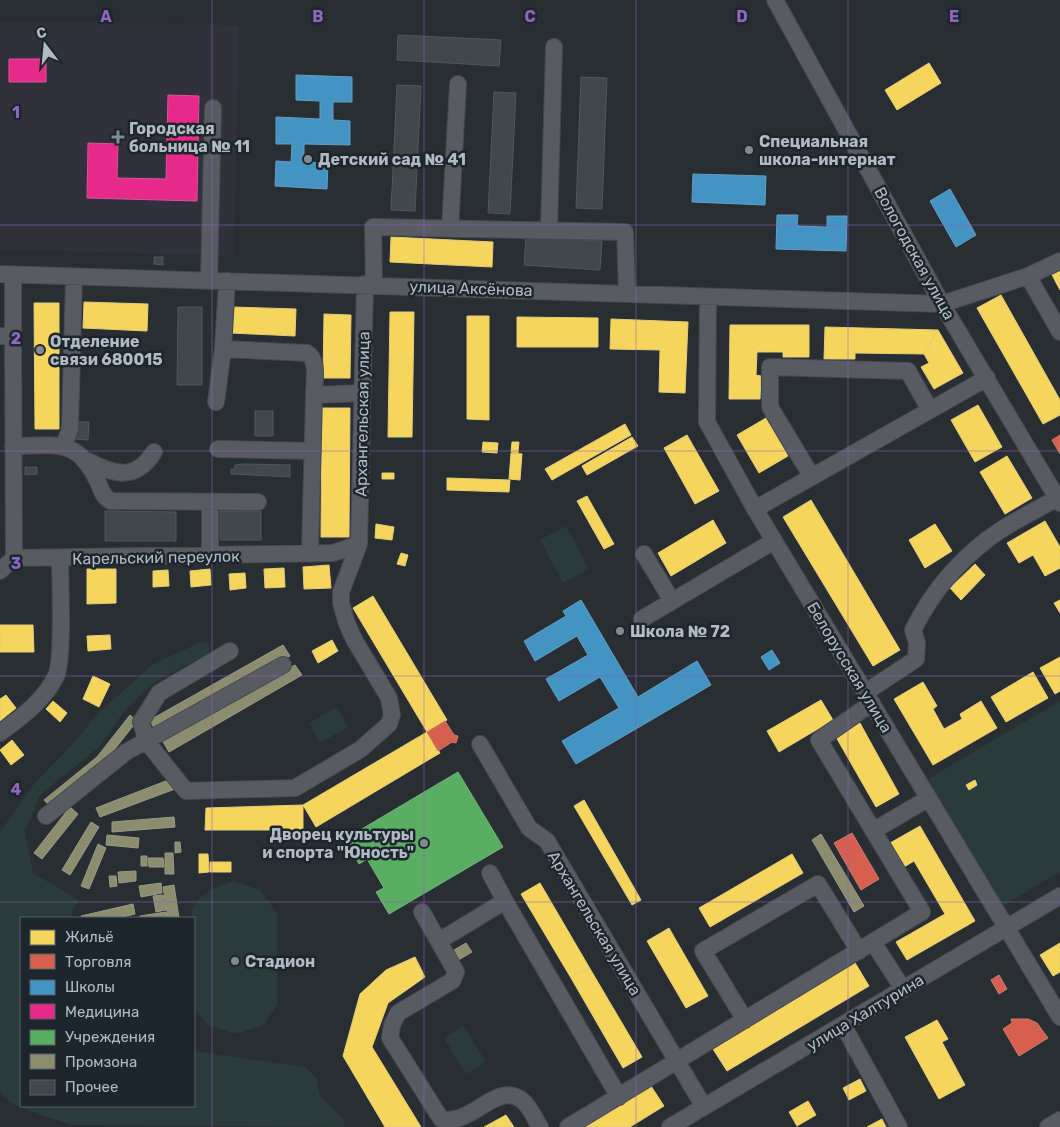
<svg xmlns="http://www.w3.org/2000/svg" width="1060" height="1127" viewBox="0 0 1060 1127" font-family="Rubik,sans-serif">
  <rect width="100%" height="100%" fill="#292e33"/>
  <path fill="#31313c" d="M0,21L239,25L234,256L0,249Z"/>
  <path fill="#293b3a" d="M566,526L589,569L563,583L540,540Z
    M203,641L208,643L210,649L208,654L156,681L125,710L99,747L40,795L25,832L33,873L79,900L71,915L72,918H21V1106H194V1051L305,1067L317,1078L319,1094L343,1119L345,1127L74,1125C54,1119 13,1109 0,1093V832L34,784L81,735L94,717L153,664Z
    M1060,701V872L1003,906L928,779Z
    M337,707L348,727L320,743L309,723Z
    M233,881L260,890L277,913V1005L264,1025L236,1034L207,1025L194,1008V918H191C192,895 216,887 233,881Z
    M464,1026L486,1062L466,1074L444,1038Z"/>
  <path fill="#f6d55c" stroke="#e2cd7b" d="M929,63L941,83L897,110L885,90Z
    M391,237L493,242L492,267L390,262Z
    M1060,268V290L1051,273Z
    M1001,295L1060,400V415L1043,424L977,308Z
    M84,302L148,304L147,331L83,328Z
    M34,303H59V429H35Z
    M233,307L296,309L295,336L231,333Z
    M390,312H414L412,437H388Z
    M324,314L351,315L350,378H323Z
    M467,316H489V420L467,419Z
    M517,317L598,318V347H517Z
    M611,319L688,322L685,393L659,392L660,350L610,349Z
    M730,325L757,352L756,375L761,376L760,399H729Z
    M730,325H809V357H783V352H757Z
    M825,327L938,330L924,354L855,353V359H824Z
    M938,330L963,373L934,389L921,367L929,363L924,354Z
    M978,405L1002,447L975,462L951,420Z
    M322,408H350L349,537H321Z
    M766,418L788,456L759,473L737,435Z
    M625,424L631,435L552,480L545,469Z
    M687,435L719,491L695,504L664,448Z
    M632,437L638,446L587,475L582,466Z
    M483,442L498,443L497,453L482,452Z
    M512,442H519L518,453L511,452Z
    M511,453L522,454L520,480L509,479Z
    M1007,456L1032,498L1005,514L980,472Z
    M382,473H394V479H382Z
    M447,478L510,480L509,492L447,490Z
    M587,496L614,544L604,549L577,501Z
    M811,500L900,650L873,666L783,517Z
    M713,520L726,543L671,576L658,553Z
    M1045,521L1060,547V568L1045,576L1033,555L1019,563L1007,543Z
    M376,524L394,527L392,540L375,538Z
    M935,524L952,551L925,568L909,540Z
    M401,553L408,555L405,566L397,564Z
    M975,564L985,575L961,600L950,588Z
    M329,565L331,588L304,589L303,567Z
    M284,568L285,587L265,588L264,569Z
    M87,569H116V603L87,604Z
    M210,569L211,585L191,587L190,571Z
    M168,570L169,586L153,587V571Z
    M245,573L246,588L230,590L229,574Z
    M373,596L447,720L427,732L353,608Z
    M1060,600V613L1054,603Z
    M0,625H33L34,652H0Z
    M110,635L111,649L88,651L87,636Z
    M332,640L338,651L318,663L312,651Z
    M1060,657V691L1055,694L1040,668Z
    M1033,672L1048,698L1006,722L991,697Z
    M93,676L110,684L99,707L83,699Z
    M923,682L937,706L933,709L944,729L962,719L960,714L981,701L997,728L933,765L894,699Z
    M6,695L16,708L0,721V699Z
    M821,700L833,720L779,752L767,731Z
    M53,701L67,713L60,722L46,709Z
    M860,723L899,794L876,807L836,737Z
    M427,732L440,753L316,827L303,805Z
    M12,740L24,755L11,765L0,750Z
    M975,780L977,785L969,790L966,785Z
    M584,800L641,900L632,905L574,806Z
    M303,805V830H205L206,808Z
    M920,826L975,921L907,960L896,942L945,914L914,861L904,867L890,843Z
    M199,854H208L209,872L199,873Z
    M792,854L803,873L710,927L699,908Z
    M210,862H231V872H210Z
    M540,883L589,967L571,978L521,894Z
    M669,928L708,996L686,1008L647,941Z
    M1060,943V972L1053,976L1040,955Z
    M415,957L425,977L388,1003L372,1047L421,1127H385L343,1056L360,994L386,970Z
    M854,961L869,986L727,1071L711,1046Z
    M589,967L642,1057L623,1068L571,978Z
    M937,1020L948,1039L942,1042L965,1085L939,1099L905,1037Z
    M860,1079L866,1091L849,1100L843,1088Z
    M651,1086L664,1106L630,1127H583Z
    M808,1101L816,1115L797,1126L789,1112Z
    M506,1115L514,1127H484Z
    M882,1119L886,1127H867Z"/>
  <path fill="#d6604d" stroke="#cb7b71" d="M1060,435V454L1052,440Z
    M445,721L454,735L458,736L456,743L452,742L438,751L427,732Z
    M852,833L879,879L861,890L834,843Z
    M999,975L1007,989L999,994L991,980Z
    M1011,1019H1028L1037,1023L1048,1038L1019,1056L1003,1029L1012,1023Z"/>
  <path fill="#4393c3" stroke="#649fc3" d="M296,75L352,77V102H333V120L350,121V145L304,144V162L328,163L327,189L275,186L276,161L291,162L292,144H276V117L320,119V101L296,100Z
    M693,174L766,176L765,205L692,202Z
    M950,189L976,235L956,247L930,201Z
    M777,215H798L797,226L827,227V216H847L846,251L776,249Z
    M581,600L638,697L697,661L711,685L576,764L562,741L619,708L600,677L559,701L546,679L588,655L577,636L535,661L524,641L566,616L563,611Z
    M772,650L780,663L769,670L761,657Z"/>
  <path fill="#e7298a" stroke="#d7559b" d="M9,59H46V82H9Z
    M168,95L199,96L197,201L87,198L88,143L118,144L117,178L166,179Z"/>
  <path fill="#5aae61" stroke="#74b27f" d="M458,772L503,847L389,914L376,892L384,888L367,859L359,864L345,839Z"/>
  <path fill="#8c8c6e" stroke="#979a88" d="M283,645L290,656L156,732L150,720Z
    M295,665L302,675L169,752L162,740Z
    M130,715L137,721L103,764L51,807L44,800L97,757Z
    M171,779L175,789L100,817L96,808Z
    M70,807L78,814L42,859L34,853Z
    M174,817L175,827L112,832V822Z
    M91,822L99,827L70,875L62,870Z
    M821,834L864,906L854,912L812,840Z
    M107,835L139,838L138,848L106,845Z
    M175,842H180L181,852L175,853Z
    M98,844L106,848L89,889L81,886Z
    M165,853H173L174,874H165Z
    M141,856H147V866H141Z
    M148,858H163L164,867H149Z
    M136,871V881L119,883L118,872Z
    M109,876H116L117,886L110,887Z
    M161,883L162,893L141,897L139,886Z
    M174,885L179,918H168L163,887Z
    M163,895L166,910L156,912L153,896Z
    M133,904L135,914L118,918H81V916Z
    M166,912L167,918H140V916Z
    M466,943L472,952L455,962L449,953Z"/>
  <path fill="#42474b" stroke="#50565b" d="M398,35L501,40L499,66L397,60Z
    M581,77L607,78L602,209L576,208Z
    M397,85L421,86L415,211L391,210Z
    M494,92L516,93L510,214L488,213Z
    M526,237L602,241L600,270L524,265Z
    M154,257H163V265L154,264Z
    M178,307H202V385H177Z
    M255,411H273V436H255Z
    M77,422H89L88,440L76,439Z
    M244,464L290,465V477L231,474V469H235V465Z
    M25,467H37V474L25,475Z
    M105,511L176,512V541H105Z
    M220,511H261V540H220Z"/>
  <g fill="none" stroke-linecap="round" stroke-linejoin="round">
    <g stroke="#464a4e" stroke-width="18">
      <path id="minor" d="M775,0L942,304L1060,503
        M450,229L458,84
        M549,230L554,47
        M0,274L942,304L1028,276L1060,332
        M1028,276L1060,261
        M209,280L213,108
        M227,281L223,349L307,353C319,360 314,382 314,395
        M374,284L373,227L625,232L627,294
        M708,297L707,422L755,509L1060,1017
        M0,336L13,337V275
        M13,337L14,558
        M216,402L223,349
        M13,446C57,446 77,437 98,482C101,489 103,498 111,501L258,502
        M64,446L70,428L74,277
        M218,449L313,451
        M88,461C114,475 136,481 154,452
        M812,477L770,407V367L908,371L930,410
        M210,502V556
        M755,509L987,378
        M310,554L314,395L362,393
        M644,554L672,601
        M0,571L14,558L333,553L359,544
        M642,619L774,541
        M230,651L159,693L141,722L147,742L186,791L295,788L361,749L389,724L392,715L389,698L355,641L347,624L341,603V592L359,544L365,284
        M866,692L916,659L917,643L913,630C931,594 955,564 988,539C1008,523 1034,512 1057,498
        M0,733C21,717 44,701 56,676C64,658 60,583 60,558
        M480,744L529,828L547,841L704,1107
        M46,816L126,752L283,665
        M873,831L929,798
        M505,901L619,1097
        M422,912L456,972L452,981L398,1013L392,1025L390,1038L441,1119C472,1127 497,1079 523,1101C530,1107 535,1119 540,1127
        M439,941L505,901L490,873
        M873,942L903,989
        M745,1020L703,951L818,884L859,951
        M843,1025L899,1127
        M568,1127L922,912L819,740L872,703
        M670,1127L1060,896
        M1048,1127L1060,1120"/>
    </g>
    <use href="#minor" stroke="#585c62" stroke-width="16"/>
  </g>
  <path fill="none" stroke="#9165c1" stroke-width="1" stroke-opacity="0.55" d="M212,0V1127M424,0V1127M636,0V1127M848,0V1127M0,225H1060M0,451H1060M0,676H1060M0,902H1060"/>
  <g fill="#828a91" stroke="#1d252d" stroke-width="2">
    <path d="M115.5 129.5h5v5h5v5h-5v5h-5v-5h-5v-5h5z"/>
    <circle cx="749" cy="150" r="5"/>
    <circle cx="308" cy="159" r="5"/>
    <circle cx="40" cy="350" r="5"/>
    <circle cx="620" cy="631" r="5"/>
    <circle cx="424" cy="843" r="5"/>
    <circle cx="235" cy="961" r="5"/>
  </g>
  <g text-anchor="middle" stroke-width="5" stroke-linejoin="round" paint-order="stroke">
    <g font-size="16" font-weight="bold" fill="#b2bbc4" stroke="#1d252d" text-anchor="start">
      <text x="129" y="134">Городская<tspan x="129" dy="18">больница № 11</tspan></text>
      <text x="759" y="147">Специальная<tspan x="759" dy="18">школа-интернат</tspan></text>
      <text x="318" y="165">Детский сад № 41</text>
      <text x="50" y="347">Отделение<tspan x="50" dy="18">связи 680015</tspan></text>
      <text x="630" y="637">Школа № 72</text>
      <text x="414" y="840" text-anchor="end">Дворец культуры<tspan x="414" dy="18">и спорта "Юность"</tspan></text>
      <text x="245" y="967">Стадион</text>
    </g>
    <g font-size="16" fill="#b2bbc4" stroke="#1d252d">
      <text transform="translate(915 253) rotate(61)" y="6">Вологодская улица</text>
      <text transform="translate(471 288) rotate(2)" y="6">улица Аксёнова</text>
      <text transform="translate(362 414) rotate(-89)" y="6">Архангельская улица</text>
      <text transform="translate(156 557) rotate(-1)" y="6">Карельский переулок</text>
      <text transform="translate(850 667) rotate(59)" y="6">Белорусская улица</text>
      <text transform="translate(595 923) rotate(59)" y="6">Архангельская улица</text>
      <text transform="translate(865 1012) rotate(-31)" y="6">улица Халтурина</text>
    </g>
  </g>
  <g font-size="16" text-anchor="middle" font-weight="bold" fill="#9165c1" stroke="#1d252d" stroke-width="5" stroke-linejoin="round" paint-order="stroke">
    <text x="106" y="22">A</text>
    <text x="318" y="22">B</text>
    <text x="530" y="22">C</text>
    <text x="742" y="22">D</text>
    <text x="954" y="22">E</text>
    <text x="16" y="118">1</text>
    <text x="16" y="344">2</text>
    <text x="16" y="569">3</text>
    <text x="16" y="795">4</text>
  </g>
  <rect x="20" y="917" width="175" height="190" fill="#1d252d" stroke="#596169"/>
  <rect x="30" y="930" width="25" height="15" fill="#f6d55c" stroke="#596169"/>
  <text x="65" y="942" font-size="15" fill="#b2bbc4">Жильё</text>
  <rect x="30" y="954" width="25" height="15" fill="#d6604d" stroke="#596169"/>
  <text x="65" y="967" font-size="15" fill="#b2bbc4">Торговля</text>
  <rect x="30" y="980" width="25" height="15" fill="#4393c3" stroke="#596169"/>
  <text x="65" y="992" font-size="15" fill="#b2bbc4">Школы</text>
  <rect x="30" y="1004" width="25" height="15" fill="#e7298a" stroke="#596169"/>
  <text x="65" y="1017" font-size="15" fill="#b2bbc4">Медицина</text>
  <rect x="30" y="1030" width="25" height="15" fill="#5aae61" stroke="#596169"/>
  <text x="65" y="1042" font-size="15" fill="#b2bbc4">Учреждения</text>
  <rect x="30" y="1054" width="25" height="15" fill="#8c8c6e" stroke="#596169"/>
  <text x="65" y="1067" font-size="15" fill="#b2bbc4">Промзона</text>
  <rect x="30" y="1080" width="25" height="15" fill="#42474b" stroke="#596169"/>
  <text x="65" y="1092" font-size="15" fill="#b2bbc4">Прочее</text>
  <g transform="translate(45 45) rotate(344)" stroke="#1d252d" stroke-width="4" paint-order="stroke">
  <path d="M0-4L9 19L0 12L-9 19Z" fill="#b2bbc4"/>
  <text y="-8" font-size="14" font-weight="bold" text-anchor="middle" fill="#b2bbc4">С</text>
  </g>
</svg>
